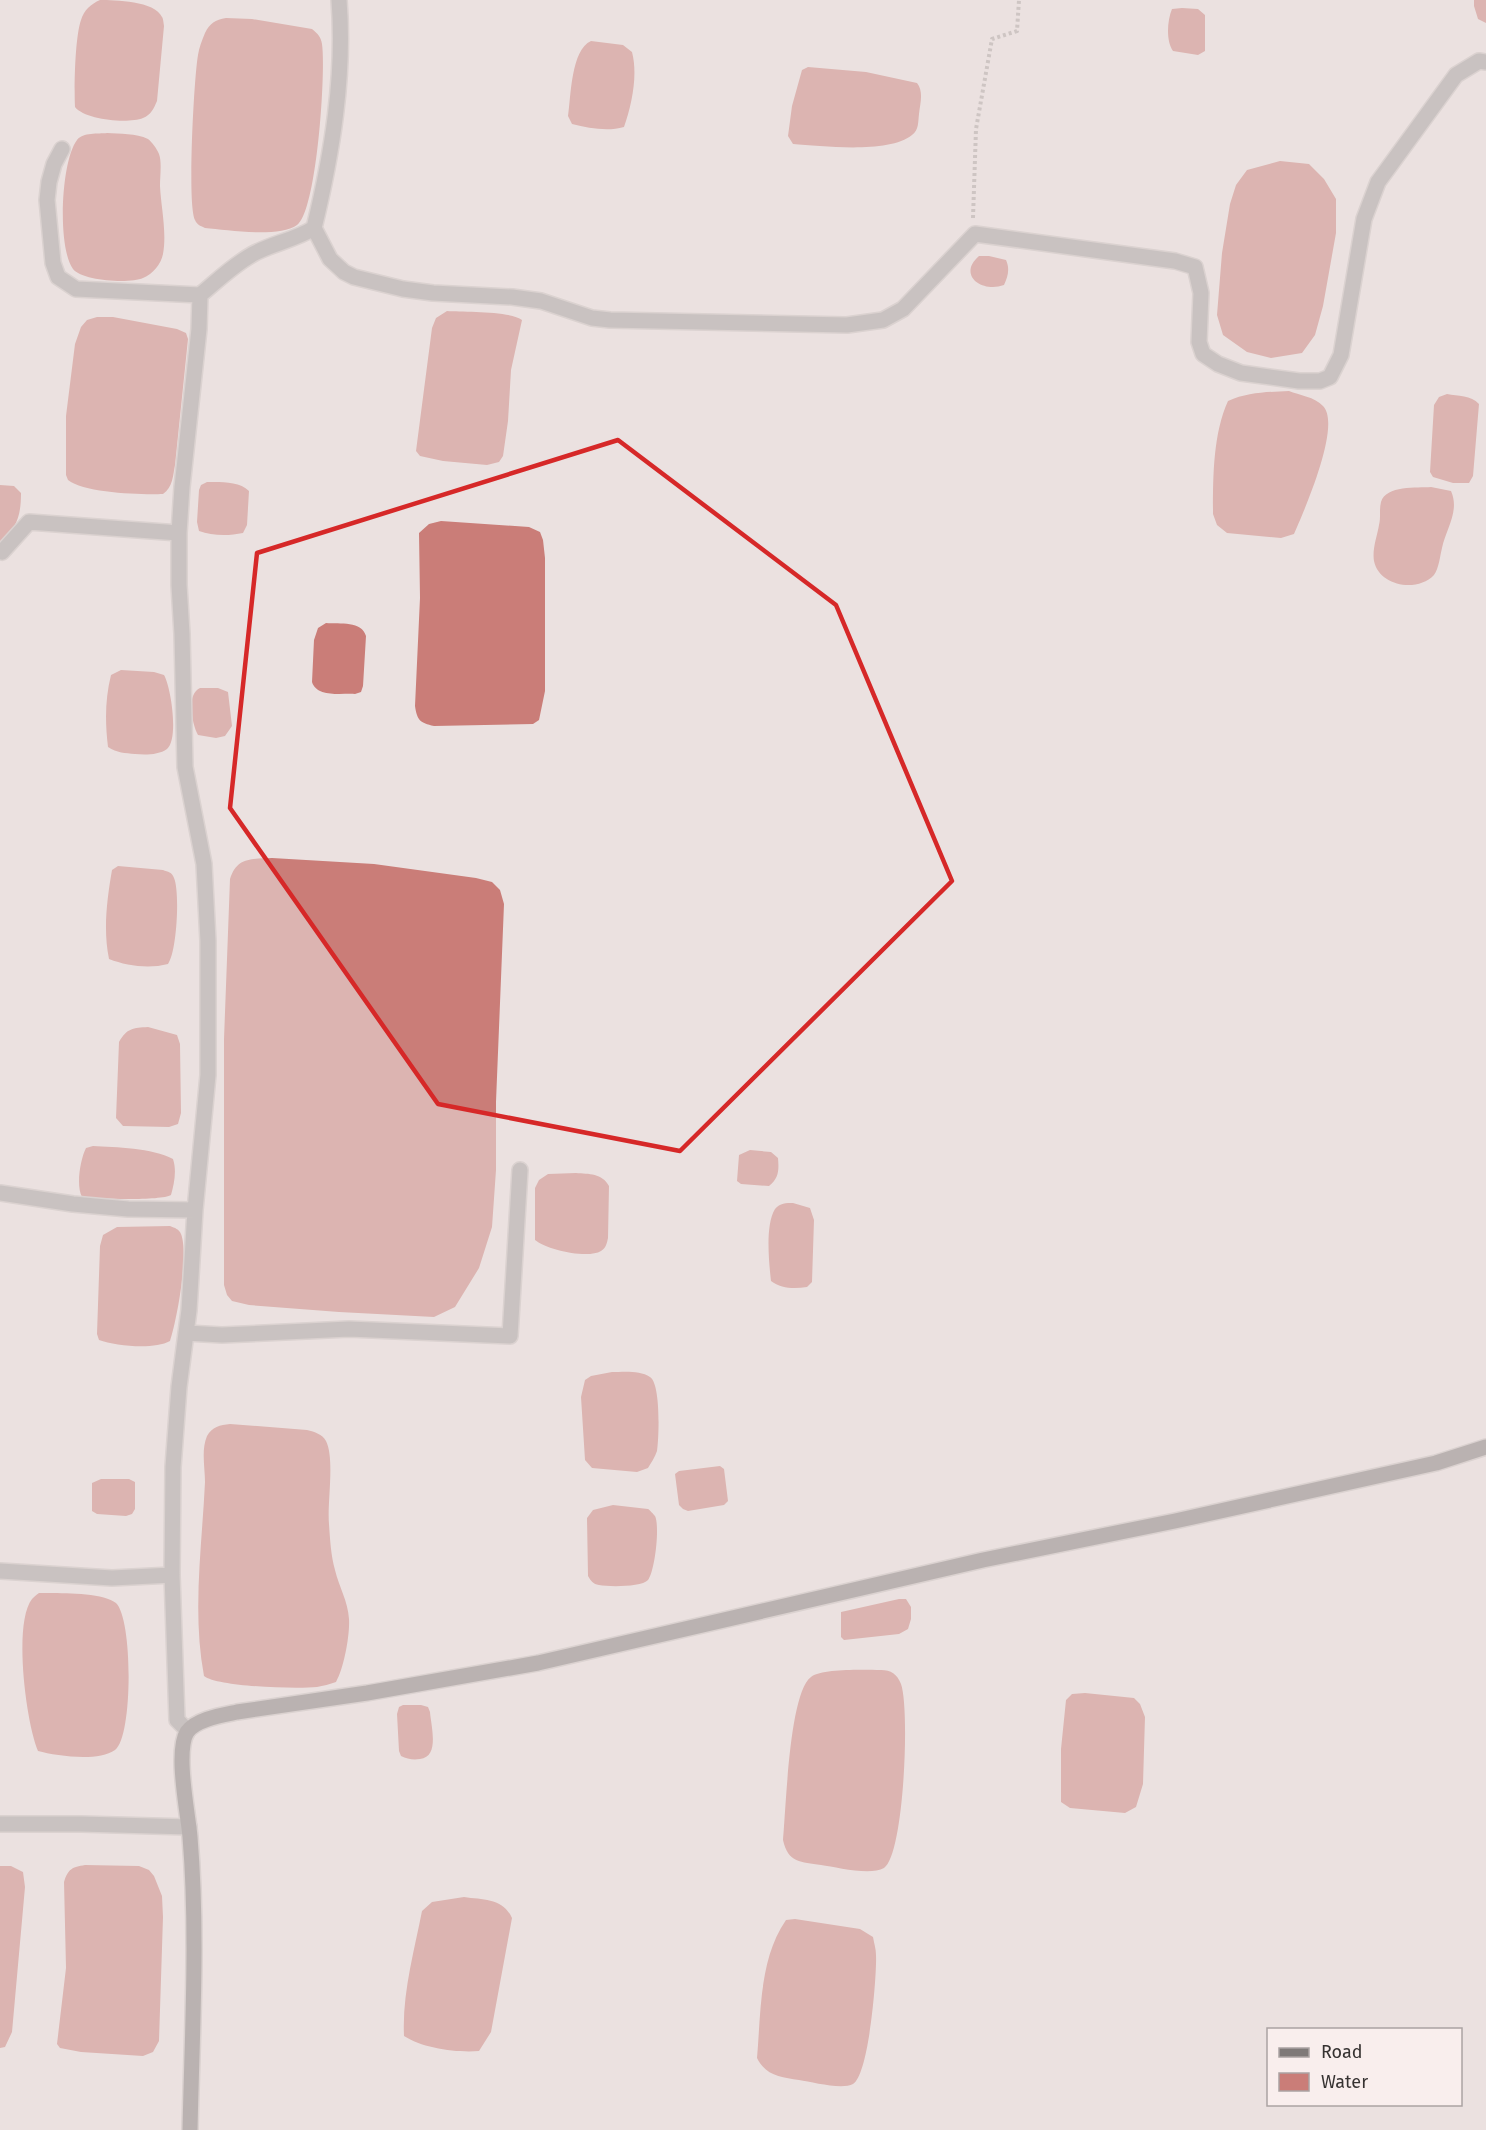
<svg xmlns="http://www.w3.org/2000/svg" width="1486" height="2130" viewBox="0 0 1486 2130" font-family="'Fira Sans',sans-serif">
  <rect width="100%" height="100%" fill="#ebe1e0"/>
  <path fill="#ca7d78" d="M100,0C115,0 155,1 162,17C163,17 164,26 164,26L157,101C154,108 151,115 143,118C128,124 85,120 75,107C74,88 75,37 81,20C84,10 91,4 100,0Z
    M1474,0H1486V23L1478,19L1474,6Z
    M1182,8L1198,9L1205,15V51L1198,55L1173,51C1166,41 1167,21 1172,9Z
    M226,18L252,19L312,29C318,34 321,37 322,44C326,71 317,211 297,225C279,238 227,230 205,228C201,226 197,225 195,220C187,205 194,77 198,55C199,48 202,40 205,33C210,23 215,20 226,18Z
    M591,41L623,45L632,52C638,75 632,104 624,127C607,132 589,128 572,124L568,116C571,96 571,50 591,41Z
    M808,67L866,72L917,83C924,92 920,104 919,114C918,122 919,130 912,135C889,154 822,146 793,144L788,136L792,106L802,70Z
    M107,133C120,134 136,133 148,139C152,142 157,149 159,154C162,162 160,176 160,186C161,207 167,232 163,254C161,264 153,274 143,278C130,284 82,281 73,269C57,247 61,161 77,140C83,132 98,134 107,133Z
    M1280,161L1309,164L1324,179L1336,199V233L1323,306L1315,335L1302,353L1271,358L1247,352L1223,335L1217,315L1222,253L1230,204L1236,185L1247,170Z
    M979,256H989L1006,260C1010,269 1008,276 1004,285C982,293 957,275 979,256Z
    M447,311C463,312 511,311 522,320L511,370L508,421L503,456L499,462L487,465L443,461L420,456L416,451L432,328L436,318Z
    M97,317H113L177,329L186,333L188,339L175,465C173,475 173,487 163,494C142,495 84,493 68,480L66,475V416L75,344L81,327L87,320Z
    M1289,391C1299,395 1315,397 1323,406C1342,425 1304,511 1294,534L1281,538L1227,533L1217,525L1213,514C1213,477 1213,434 1228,401C1248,392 1267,392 1289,391Z
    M1447,394C1458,396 1471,395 1479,404L1473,476L1469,483H1453L1433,477L1430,472L1434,405L1439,397Z
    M207,482C221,482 239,481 249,491L247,525L243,533C229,536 212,536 199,531L197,522L199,490L201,485Z
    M0,485L14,486L21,493C21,518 16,527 0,545Z
    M1431,487L1451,491C1460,511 1446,529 1442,548C1440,556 1439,568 1434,575C1417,593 1379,586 1374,561C1372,549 1377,537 1379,525C1381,517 1379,510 1381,502C1386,485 1417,488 1431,487Z
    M441,521L529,527L540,532L543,540L545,558V691L539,720L533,724L434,726C420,723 417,720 415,706L420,598L419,533L429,524Z
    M326,623C340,624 362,621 366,636L363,686L361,692L355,694C342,693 317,698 312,682L314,640L318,628Z
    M121,670L154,672L164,675C171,687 179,739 167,749C159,755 145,755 135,754C125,753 117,753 108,747C105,722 105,699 111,675Z
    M200,688H218L228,692L232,726L225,736L216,738L198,735C192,724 186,694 200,688Z
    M272,858L374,864L476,878L492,882L500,890L504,904L496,1102V1170L492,1227L479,1268L455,1307L434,1317L339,1312L249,1305L232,1301L227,1295L224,1285V1039L230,879C237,857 251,859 272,858Z
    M118,866L163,870C168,872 172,872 174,878C180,891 177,952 168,964C149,969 127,966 109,959C103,930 107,899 112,870Z
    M148,1027L177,1035L180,1044L181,1113L178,1124L169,1127L123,1126L116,1118L119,1042C127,1028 133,1028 148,1027Z
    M93,1146C116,1147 152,1148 173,1159C177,1171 174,1184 171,1195C161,1201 97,1199 82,1197C76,1186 80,1160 86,1148Z
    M750,1150L771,1152L778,1158C779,1170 779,1178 769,1186L741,1184L737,1181L739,1155Z
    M576,1173C589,1174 602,1173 609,1186L608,1238C607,1243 606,1248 601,1251C588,1259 547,1250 535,1240V1188L539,1180L548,1174Z
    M793,1203L810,1208L814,1220L812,1282L807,1287C795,1289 781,1289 771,1281C769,1263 765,1225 775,1209C780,1203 786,1203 793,1203Z
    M170,1226C175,1228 179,1229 181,1234C189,1254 177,1320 170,1341C154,1350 116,1346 99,1340L97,1334L100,1246L103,1235L117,1227Z
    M612,1372C623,1372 640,1370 650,1377C661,1384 659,1438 657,1451C655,1457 651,1463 648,1468L637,1472L592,1468L585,1460L581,1397L585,1380L591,1376Z
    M230,1424L307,1430C315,1432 322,1434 326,1441C335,1459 327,1503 329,1524C330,1539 331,1556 335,1570C339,1587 348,1601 349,1619C350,1635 344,1668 336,1682C330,1684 323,1686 317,1687C296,1689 218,1687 204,1676C192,1612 202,1546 205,1482C205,1468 201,1450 207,1436C212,1427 220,1425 230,1424Z
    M720,1466L724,1469L728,1501L724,1505L688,1511L683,1509L679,1505L675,1474L679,1471Z
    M101,1479H129L135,1482V1509L132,1514L126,1516L97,1514L92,1511V1483Z
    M613,1505L648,1509C649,1509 654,1515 655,1516C660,1526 655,1571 648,1580C642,1587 609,1587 599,1585C593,1584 591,1581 588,1576L587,1518L593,1510Z
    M39,1593C56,1593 103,1592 116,1603C133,1619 133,1737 115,1750C98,1762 57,1756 38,1751C26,1723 13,1623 32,1599C34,1597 36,1595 39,1593Z
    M899,1599H906L911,1607V1619L908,1629L899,1634L844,1640L841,1637V1612Z
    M881,1670C891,1670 897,1674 901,1684C910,1709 904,1855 884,1868C870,1876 836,1867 821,1865C801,1862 788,1863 783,1840C786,1810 789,1693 811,1677C823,1668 865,1670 881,1670Z
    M1085,1693L1134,1698L1140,1704L1145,1717L1143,1784L1136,1807L1125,1813L1070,1808L1061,1802V1749L1066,1700L1072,1694Z
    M403,1705H421L428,1707L430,1712C431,1726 440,1757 420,1759C413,1760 407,1759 401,1756L399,1751L397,1714L399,1707Z
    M85,1865L139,1866L149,1870L154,1876L162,1896L163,1917L159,2041L153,2052L143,2056L81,2052L60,2048L57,2044L66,1968L64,1882C68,1869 72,1867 85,1865Z
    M0,1866H11L23,1872L25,1887L12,2032L5,2047L0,2048Z
    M464,1897C484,1900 503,1898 512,1918L491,2032L479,2051C457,2053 422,2048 404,2036C402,1994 414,1952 422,1911L432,1902Z
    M795,1919L860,1929L873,1937C874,1943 876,1949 876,1955C877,1975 869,2075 853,2084C842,2090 812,2082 799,2080C781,2077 766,2076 757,2058C761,2013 759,1959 786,1920Z"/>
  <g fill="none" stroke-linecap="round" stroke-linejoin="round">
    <g stroke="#c7bebd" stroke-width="18">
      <path id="street" d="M62,149L54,164L49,182L47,200L53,263L58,277L76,289L200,295C217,281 233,265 253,254C273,243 295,240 314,228C332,154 345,76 339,0
        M314,228L330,259L344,272L354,277L403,289L433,293L512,297L541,301L592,318L610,320L847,325L883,320L903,309L975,234L1175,261L1195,267L1201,293L1199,342L1203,354L1218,364L1241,373L1299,381H1320L1330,377L1341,355L1364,219L1378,182L1456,75L1479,61L1486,62
        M0,551L2,552L29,522L179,533
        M0,1193L73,1204L128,1209L195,1210
        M187,1333L222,1335L349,1329L510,1336L520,1170
        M0,1571L112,1578L172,1575
        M188,1731L177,1720L172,1575L173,1467L179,1387L189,1310L195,1210L208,1075V941L204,864L185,767L182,634L179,585V533L182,487L199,329L200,295
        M0,1824H81L189,1827"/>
    </g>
    <g stroke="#c7bebd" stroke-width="18">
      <path id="secondary" d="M190,2130C192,2033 198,1934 190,1837C188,1813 175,1752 187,1732C196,1719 223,1715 237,1712L367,1693L538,1663L983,1560L1175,1521L1436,1463L1486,1447"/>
    </g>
    <path stroke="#aaa2a1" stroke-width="4" stroke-dasharray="3 3" stroke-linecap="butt" d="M973,218L976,129L992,39L1017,31L1019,0"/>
    <use href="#street" stroke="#a09c9b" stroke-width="15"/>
    <use href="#secondary" stroke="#7f7978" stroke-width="15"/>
  </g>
  <path d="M0 0H1486V2130H0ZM618,440L836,605L952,881L680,1151L438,1104L230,808L257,553Z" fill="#ebe1e0" fill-opacity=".55" fill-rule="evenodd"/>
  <path fill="none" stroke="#d62828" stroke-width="4.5" stroke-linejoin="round" d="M618,440L836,605L952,881L680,1151L438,1104L230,808L257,553Z"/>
  <rect x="1267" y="2028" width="195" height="78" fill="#f9eeed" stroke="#aba3a2" stroke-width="1.5"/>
  <rect x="1279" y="2048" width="30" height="9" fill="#7f7978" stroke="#aba3a2" stroke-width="1.5"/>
  <text x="1321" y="2058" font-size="18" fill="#363231">Road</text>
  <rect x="1279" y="2073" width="30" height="18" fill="#ca7d78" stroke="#aba3a2" stroke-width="1.5"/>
  <text x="1321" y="2088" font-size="18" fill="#363231">Water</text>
</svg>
